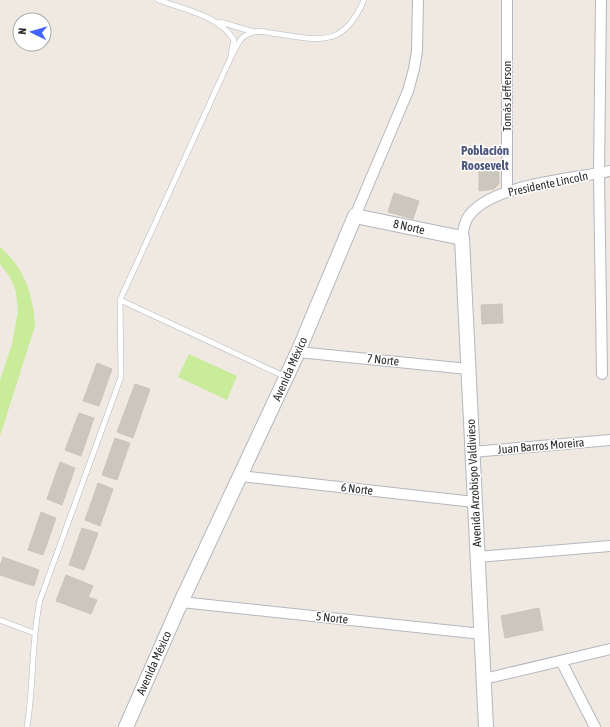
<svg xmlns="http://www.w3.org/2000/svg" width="610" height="727" viewBox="0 0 610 727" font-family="'Asap Condensed',sans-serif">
  <rect width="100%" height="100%" fill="#efe9e1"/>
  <path fill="#c9ec9a" d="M0,247C25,269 33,294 35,326L0,436V380L12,344L18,311L16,292L10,277L0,264Z
    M189,354L237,376L227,400L178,377Z"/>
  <path fill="#cbc7bf" stroke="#cbc5ba" d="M499,170V184L494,189L479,191V171Z
    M394,193L419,201L413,219L388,212Z
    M502,304L503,323L482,324L481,305Z
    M97,363L112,369L99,406L83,401Z
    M135,384L150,389L133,438L117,432Z
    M79,413L94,418L81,456L65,450Z
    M115,438L130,443L117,480L102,475Z
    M60,462L75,468L62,505L47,499Z
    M98,483L113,489L100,526L85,520Z
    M41,512L56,518L43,555L28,550Z
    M82,528L98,533L84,570L69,565Z
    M3,557L39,570L34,586L0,575V566Z
    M66,575L93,586L88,597L97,600L91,614L56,601Z
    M539,608L543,630L505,638L501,616Z"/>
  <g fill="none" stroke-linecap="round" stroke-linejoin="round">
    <g stroke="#b4b7c1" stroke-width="6">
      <path id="lane" d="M158,0C184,9 219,16 234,40L231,54
        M220,22L254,32
        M120,300L286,377
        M0,620L34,633
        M27,727C34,685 31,642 40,600L121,377L120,300L231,57C234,51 238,43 242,38C251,30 261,31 271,33C317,39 342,51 364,0"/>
    </g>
    <g stroke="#b4b7c1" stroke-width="12">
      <path id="street" d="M507,0V192
        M601,0L599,174L602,374
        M355,216L408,91L414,69L417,51L418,0
        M462,238C463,231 464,223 468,217C490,184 573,179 610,171
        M298,352L468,369
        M472,452L610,440
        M240,476L474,502
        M478,557L610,546
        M181,602L482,634
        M561,661L595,727
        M484,679L610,649"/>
    </g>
    <g stroke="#b4b7c1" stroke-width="16">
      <path id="secondary" d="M126,727L181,602L298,352L355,216L462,238L486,727"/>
    </g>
    <use href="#lane" stroke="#fff" stroke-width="5"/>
    <use href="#street" stroke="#fff" stroke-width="10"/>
    <use href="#secondary" stroke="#fff" stroke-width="14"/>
  </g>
  <g text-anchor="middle" stroke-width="3" stroke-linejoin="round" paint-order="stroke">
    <g font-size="12" fill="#2e2e2e" stroke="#fff">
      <text transform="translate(507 96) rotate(-90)" y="4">Tomás Jefferson</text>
      <text transform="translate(548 184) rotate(-12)" y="4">Presidente Lincoln</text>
      <text transform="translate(409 227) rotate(12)" y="4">8 Norte</text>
      <text transform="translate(383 360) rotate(6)" y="4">7 Norte</text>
      <text transform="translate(290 369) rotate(-66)" y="4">Avenida México</text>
      <text transform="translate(541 446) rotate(-5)" y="4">Juan Barros Moreira</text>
      <text transform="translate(474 483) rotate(-93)" y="4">Avenida Arzobispo Valdivieso</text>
      <text transform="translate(357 489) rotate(7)" y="4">6 Norte</text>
      <text transform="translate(332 618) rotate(6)" y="4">5 Norte</text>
      <text transform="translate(154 663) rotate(-66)" y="4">Avenida México</text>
    </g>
    <g font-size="13" font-weight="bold" fill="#4d5680" stroke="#fff">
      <text x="485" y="155">Población<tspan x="485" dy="15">Roosevelt</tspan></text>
    </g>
  </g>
  <g transform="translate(32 32) rotate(275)"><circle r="19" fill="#ffffff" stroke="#ababab"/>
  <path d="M0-3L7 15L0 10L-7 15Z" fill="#4264fb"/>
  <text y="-6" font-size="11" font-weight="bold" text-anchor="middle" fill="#2e2e2e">N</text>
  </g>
</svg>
